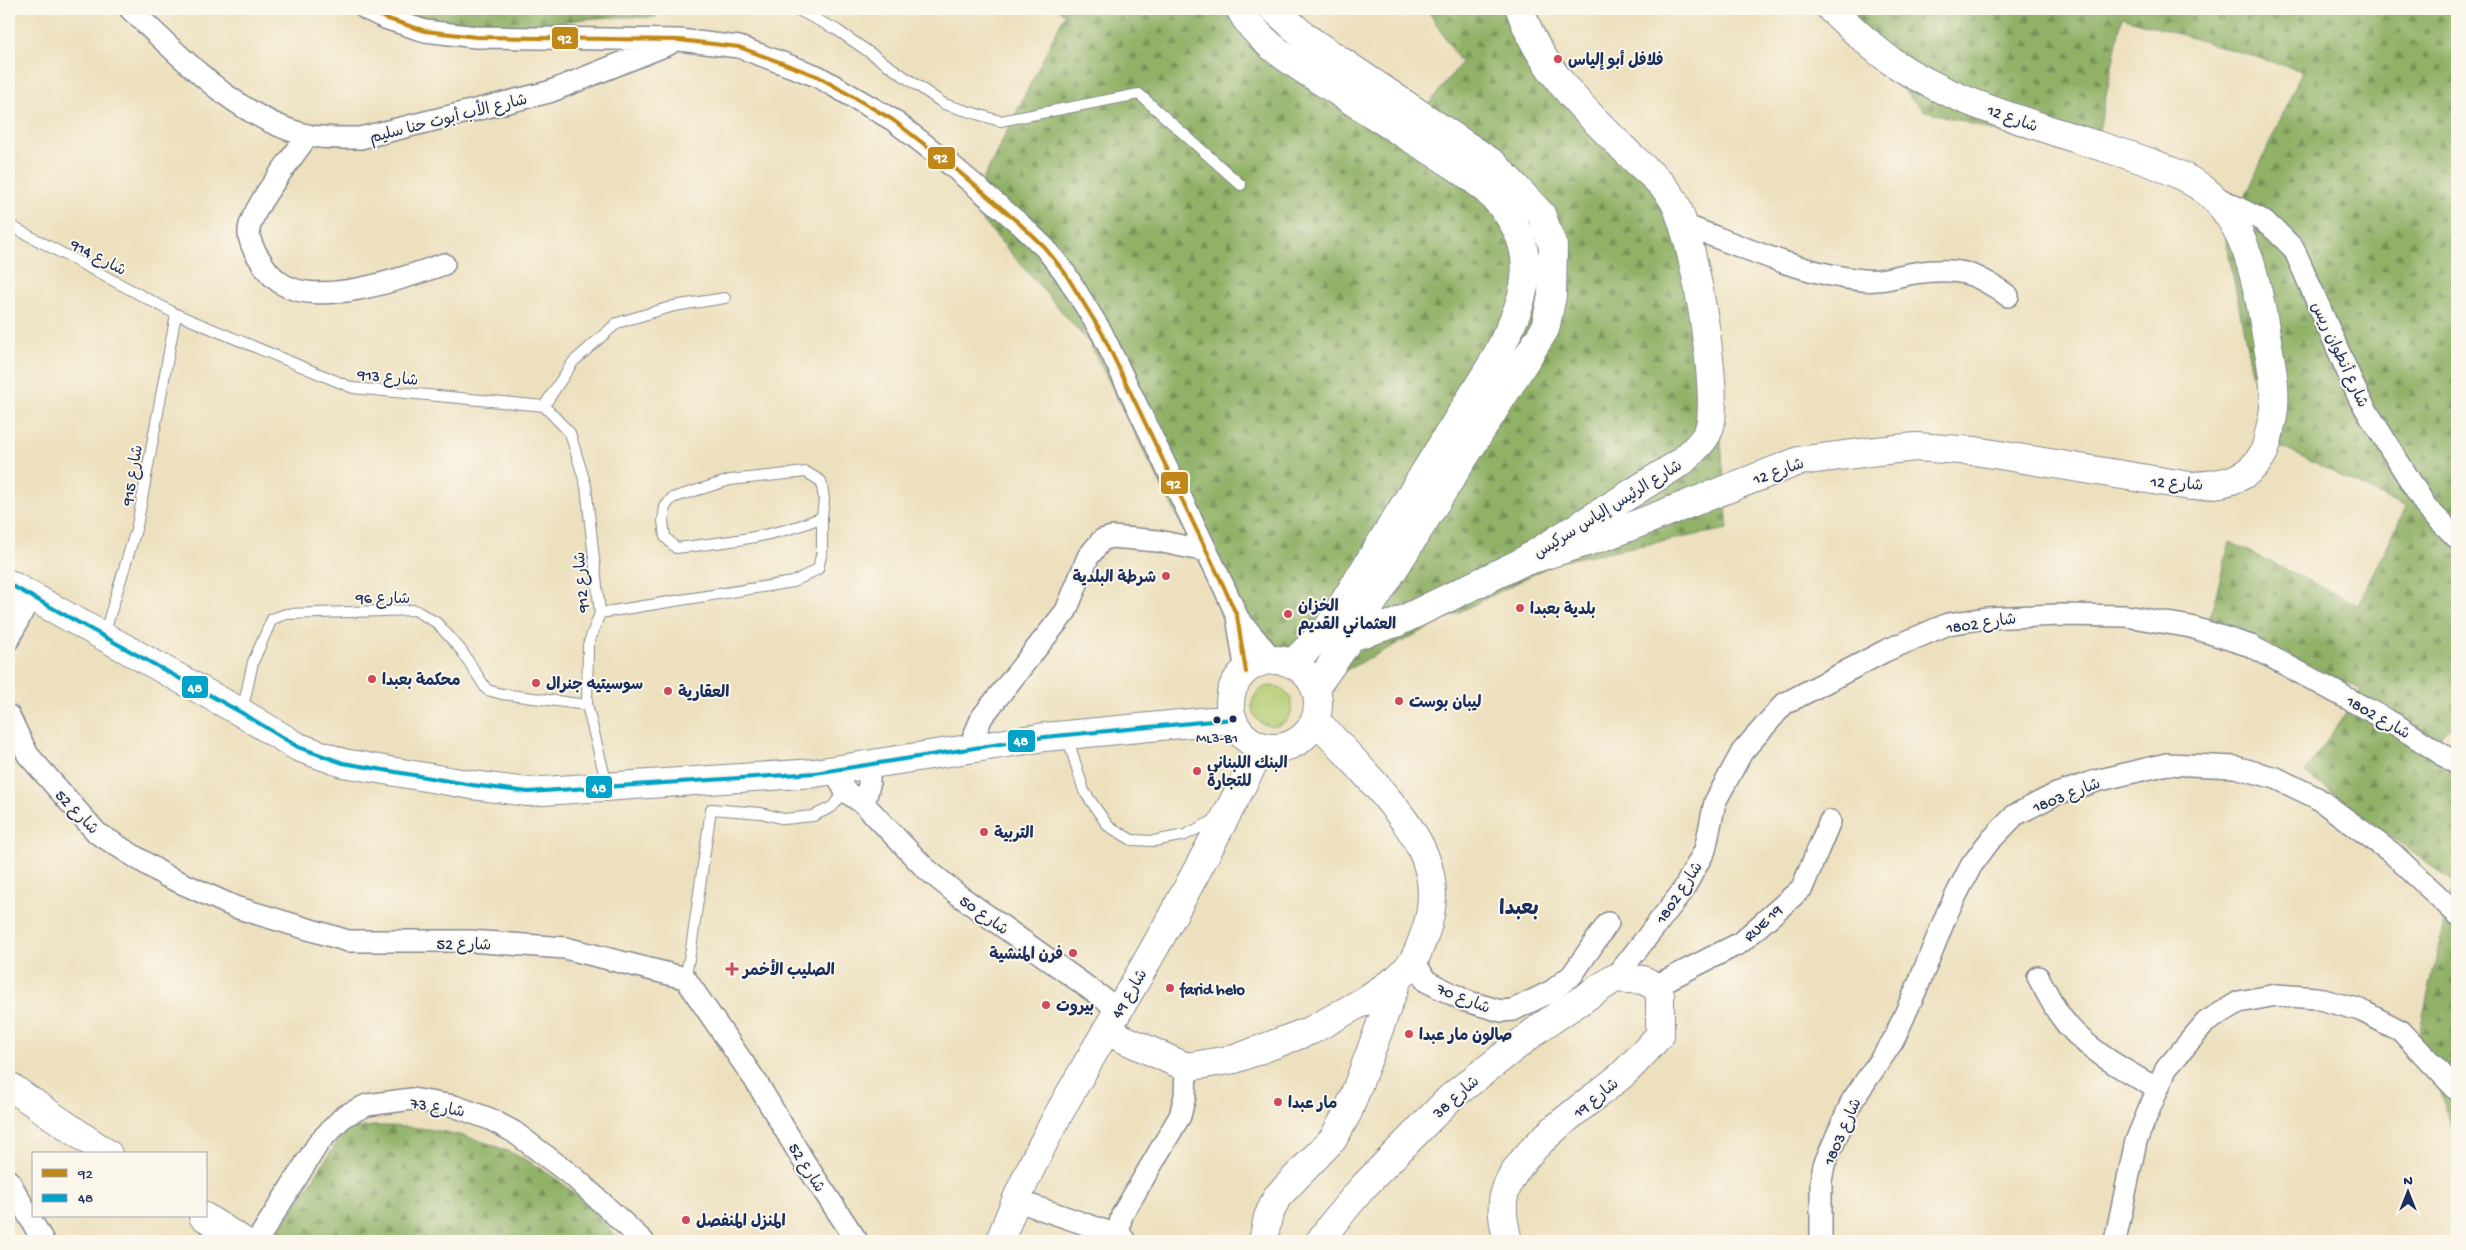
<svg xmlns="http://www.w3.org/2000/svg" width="2466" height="1250" viewBox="0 0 2466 1250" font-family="'Gochi Hand','Playpen Sans Arabic',sans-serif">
  <defs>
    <pattern id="forest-firs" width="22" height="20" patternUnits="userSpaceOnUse" patternTransform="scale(1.25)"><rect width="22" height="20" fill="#90b166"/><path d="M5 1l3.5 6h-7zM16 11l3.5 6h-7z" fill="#759057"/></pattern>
  </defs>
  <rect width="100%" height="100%" fill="#fbf7ec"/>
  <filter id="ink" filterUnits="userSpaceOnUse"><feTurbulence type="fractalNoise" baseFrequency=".02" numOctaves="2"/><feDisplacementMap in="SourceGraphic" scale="10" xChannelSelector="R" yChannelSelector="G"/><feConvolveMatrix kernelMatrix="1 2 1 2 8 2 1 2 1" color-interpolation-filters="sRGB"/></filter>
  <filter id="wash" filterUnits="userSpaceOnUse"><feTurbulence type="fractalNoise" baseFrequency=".0096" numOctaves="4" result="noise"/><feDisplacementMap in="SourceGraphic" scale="20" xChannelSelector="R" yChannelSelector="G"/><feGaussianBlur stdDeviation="1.12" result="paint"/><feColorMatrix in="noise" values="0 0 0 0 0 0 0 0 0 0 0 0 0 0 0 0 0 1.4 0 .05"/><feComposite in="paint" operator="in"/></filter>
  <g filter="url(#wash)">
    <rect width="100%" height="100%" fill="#ede0be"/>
    <path fill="url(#forest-firs)" stroke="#567062" d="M396,9H656V17C635,18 615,16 594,18C523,26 465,39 396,9Z
      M1057,9H1267L1410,128L1461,63L1427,9H1520L1700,257L1719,417L1728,529L1559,561L1323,682L1248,657L1090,344L970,206L1065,14Z
      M1859,9H2449L2457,40V720L2430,747L2457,780V1141L2419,1034L2453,882L2305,773L2361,690L2210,617L2230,542L2358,605L2406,508L2265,439L2226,240L2302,71L2122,17L2093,160L1923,110L1845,34Z
      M374,1126C474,1125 558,1160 619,1241H289L277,1233L346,1129Z"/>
    <path fill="#b6ce74" stroke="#687e69" d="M1252 706a20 20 0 1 1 40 0a20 20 0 1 1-40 0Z"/>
  </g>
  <g filter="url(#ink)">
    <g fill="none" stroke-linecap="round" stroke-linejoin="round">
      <g stroke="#84888e" stroke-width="12">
        <path id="lane" d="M796,9L837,30L944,104L1000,121L1139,94L1241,185
          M9,225L176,314L353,388L544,406L570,433L586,486L600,613L588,645L587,705L607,785
          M544,406L573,362L617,323L674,306L725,298
          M806,472L821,481L824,499L822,517C781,536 721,543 676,548L665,537L663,521L665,507L672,498L730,480Z
          M600,613L793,582L818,569L822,551V517
          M104,635L137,526L176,314
          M242,712L253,662L272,619L286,614L415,610L437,623L461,650L487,690L502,694L587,705
          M1067,736L1084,791L1108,826L1132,840L1154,841L1185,835L1217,819
          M685,978L691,949L711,809L761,813L784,819L813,816L832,807L845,791"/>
      </g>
      <g stroke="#84888e" stroke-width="24">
        <path id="street" d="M130,9C182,57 235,117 306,135C324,139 343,138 360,138L549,92L669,44
          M366,9L385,18L425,31L476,37L679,40L739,47L817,76L893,120L951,165L1020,224L1045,248L1065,273L1102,333L1224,587L1237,616L1246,672
          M308,135C291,160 259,198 250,225C246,238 254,251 261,261C265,268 271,276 278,281C314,310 405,278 444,264
          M2214,196L2260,219L2275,230L2294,249L2359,398L2427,508L2457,538
          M1684,225C1741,246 1801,274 1862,280C1883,282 1896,276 1915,273C1956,267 1974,271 2008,296
          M1237,617L1274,661
          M9,639L30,596
          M9,716L28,755L97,833L166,876L235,907L348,941H470L565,948L685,978L757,1083L803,1160L857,1241
          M968,750L982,717L1066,611L1088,557L1102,540L1112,537L1158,541L1206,551
          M835,771L845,791L864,804L924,867L957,894L1118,1009
          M864,804L869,785V766
          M1415,962L1426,981L1466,1001L1501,1011L1513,1010L1552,991L1572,975L1608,923
          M2038,977C2045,989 2051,1002 2059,1014C2081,1047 2122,1069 2156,1088
          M1615,978L1682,892L1705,850L1715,802L1742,752L1784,704L1885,651L1948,624L1986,618L2060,615L2126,616L2191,627L2251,646L2398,726L2457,764
          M1655,986L1740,943L1802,888L1830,821
          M9,1181L43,1241
          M1015,1200L1120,1236
          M257,1241L319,1142L344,1116L367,1105L412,1099L454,1106L490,1119L514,1132L575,1178L643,1241
          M1125,1241C1117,1233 1119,1226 1122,1215L1180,1116L1185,1096L1186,1067
          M1821,1241V1181L1824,1165L1852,1101L1893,1041L1919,983L1948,911L1971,866L1988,843L2015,815L2054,795L2096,781L2167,764L2235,767L2276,778L2317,798L2392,853L2457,914
          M2115,1241L2136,1141L2166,1069L2206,1022L2239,1002L2276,995L2316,998L2360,1010L2401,1031L2457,1090"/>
      </g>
      <g stroke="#84888e" stroke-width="30">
        <path id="secondary" d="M1240,9C1256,40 1289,60 1318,79C1346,97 1375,116 1404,134C1450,163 1517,196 1525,257C1530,293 1509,330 1494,361L1328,628L1292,664
          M1274,9L1305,37L1494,164L1541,214L1553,246L1552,296L1545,329L1351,637L1315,688
          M1520,563L1606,536L1799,461L1877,451L1916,447L1975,451L2190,486C2219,485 2249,482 2264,452C2268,443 2269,431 2272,421C2279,390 2269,354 2264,323C2256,278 2245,223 2207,192C2174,165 2109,150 2068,136C2008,116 1944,97 1891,61C1870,46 1850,26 1831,9
          M9,584L242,713L298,747L343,763L472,785L528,792L815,773L1045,737L1233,719
          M1328,628L1351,637L1396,623L1520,563L1683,461C1692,451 1707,440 1710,426C1719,387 1693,228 1671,196C1660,180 1644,169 1631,156C1586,112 1540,70 1520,9
          M1230 704a44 44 0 1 1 88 0a44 44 0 1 1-88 0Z
          M1106,1031L1186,1067L1235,1059L1312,1030L1364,1001L1398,978
          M9,1086L108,1154
          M203,1216L243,1241
          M1000,1241C1034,1147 1088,1063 1138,977C1182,901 1222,824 1262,747
          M1263,1241L1268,1217L1277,1197L1333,1139L1348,1112L1398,978C1416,960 1416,957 1425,933C1446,873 1417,834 1380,790C1359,766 1338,743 1315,720
          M1320,1241L1333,1223L1363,1187L1451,1097L1542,1026L1615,978L1643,980L1655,986L1660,995V1035C1648,1048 1636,1062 1623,1074C1587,1105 1520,1146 1505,1192C1500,1208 1504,1226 1508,1241"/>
      </g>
      <use href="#lane" stroke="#fff" stroke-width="10"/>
      <use href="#street" stroke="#fff" stroke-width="21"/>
      <use href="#secondary" stroke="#fff" stroke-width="28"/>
      <g stroke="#fbf7ec" stroke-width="8">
        <path id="bus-1" d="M366,9L385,18L425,31L476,37L679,40L739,47L817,76L893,120L951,165L1020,224L1045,248L1065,273L1102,333L1224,587L1237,616L1246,672"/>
      </g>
      <g stroke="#fbf7ec" stroke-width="8">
        <path id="bus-2" d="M9,584L242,713L298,747L343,763L472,785L528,792L815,773L1045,737L1233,719"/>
      </g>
      <use href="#bus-1" stroke="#c08818" stroke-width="4"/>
      <use href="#bus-2" stroke="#01a3c8" stroke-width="4"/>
    </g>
  </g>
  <g fill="#d1495b" stroke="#fbf7ec" stroke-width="2">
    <circle cx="1558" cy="59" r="5"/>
    <circle cx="1166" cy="576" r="5"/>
    <circle cx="1520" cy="608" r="5"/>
    <circle cx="1288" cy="614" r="5"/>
    <circle cx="372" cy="679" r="5"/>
    <circle cx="536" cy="683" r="5"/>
    <circle cx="668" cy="691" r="5"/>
    <circle cx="1399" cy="701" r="5"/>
    <circle cx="1197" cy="771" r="5"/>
    <circle cx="984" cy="832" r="5"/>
    <circle cx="1073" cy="953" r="5"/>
    <path d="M729.5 961.5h5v5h5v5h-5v5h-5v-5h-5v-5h5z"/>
    <circle cx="1170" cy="988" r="5"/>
    <circle cx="1046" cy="1005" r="5"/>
    <circle cx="1409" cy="1034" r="5"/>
    <circle cx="1278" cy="1102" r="5"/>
    <circle cx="686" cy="1220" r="5"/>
  </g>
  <g fill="#1b2f5e" stroke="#fbf7ec" stroke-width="2">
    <circle cx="1233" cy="719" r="4.5"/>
    <circle cx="1217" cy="720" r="4.5"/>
  </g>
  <g text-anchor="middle" stroke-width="4" stroke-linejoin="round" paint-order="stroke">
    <g font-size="15" fill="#1b2f5e" stroke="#fbf7ec">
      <text x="1217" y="742">ML3-B1</text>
    </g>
    <g font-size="16" font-weight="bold" fill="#1b2f5e" stroke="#fbf7ec" text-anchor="start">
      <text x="1568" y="65">فلافل أبو إلياس</text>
      <text x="1156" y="582" text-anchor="end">شرطة البلدية</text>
      <text x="1298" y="611">الخزان<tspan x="1298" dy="18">العثماني القديم</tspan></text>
      <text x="1530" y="614">بلدية بعبدا</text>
      <text x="382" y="685">محكمة بعبدا</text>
      <text x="546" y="689">سوسيتيه جنرال</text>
      <text x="678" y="697">العقارية</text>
      <text x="1409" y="707">ليبان بوست</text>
      <text x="1207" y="768">البنك اللبناني<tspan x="1207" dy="18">للتجارة</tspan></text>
      <text x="994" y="838">التربية</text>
      <text x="1063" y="959" text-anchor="end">فرن المنشية</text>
      <text x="743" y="975">الصليب الأخمر</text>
      <text x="1180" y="994">farid helo</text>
      <text x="1056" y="1011">بيروت</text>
      <text x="1419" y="1040">صالون مار عبدا</text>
      <text x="1288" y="1108">مار عبدا</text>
      <text x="696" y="1226">المنزل المنفصل</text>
    </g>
    <g font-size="16" fill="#1b2f5e" stroke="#fbf7ec">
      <text transform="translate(448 117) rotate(-14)" y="6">شارع الأب أبوت حنا سليم</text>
      <text transform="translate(2013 117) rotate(20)" y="6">شارع 12</text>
      <text transform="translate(99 256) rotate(28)" y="6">شارع 914</text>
      <text transform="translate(2341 354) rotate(65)" y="6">شارع أنطوان ريس</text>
      <text transform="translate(388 376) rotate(6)" y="6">شارع 913</text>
      <text transform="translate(1778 470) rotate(-19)" y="6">شارع 12</text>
      <text transform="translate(131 475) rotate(-80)" y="6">شارع 915</text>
      <text transform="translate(2177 482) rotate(4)" y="6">شارع 12</text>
      <text transform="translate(1607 508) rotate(-32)" y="6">شارع الرئيس إلياس سركيس</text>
      <text transform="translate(580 582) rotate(-94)" y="6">شارع 912</text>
      <text x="383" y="603">شارع 96</text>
      <text transform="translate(1981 622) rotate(-8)" y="6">شارع 1802</text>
      <text transform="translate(2379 716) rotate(30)" y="6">شارع 1802</text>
      <text transform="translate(2066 794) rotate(-21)" y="6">شارع 1803</text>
      <text transform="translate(78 811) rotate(46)" y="6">شارع 52</text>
      <text transform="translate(1678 892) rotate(-56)" y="6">شارع 1802</text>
      <text transform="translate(985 914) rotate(36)" y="6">شارع 50</text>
      <text transform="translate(1762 922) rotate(-43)" y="6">RUE 19</text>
      <text transform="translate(464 943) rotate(1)" y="6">شارع 52</text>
      <text transform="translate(1128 993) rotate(-59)" y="6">شارع 49</text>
      <text transform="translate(1464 997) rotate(22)" y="6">شارع 70</text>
      <text transform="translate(1455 1096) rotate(-41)" y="6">شارع 38</text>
      <text transform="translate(1595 1097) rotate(-39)" y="6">شارع 19</text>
      <text transform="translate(438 1106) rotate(10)" y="6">شارع 73</text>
      <text transform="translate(1841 1131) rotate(-66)" y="6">شارع 1803</text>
      <text transform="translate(808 1167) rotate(58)" y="6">شارع 52</text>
    </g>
    <g font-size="21" font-weight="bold" fill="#1b2f5e" stroke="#fbf7ec">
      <text x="1519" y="914">بعبدا</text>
    </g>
  </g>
  <g stroke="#fbf7ec" stroke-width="2">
    <rect x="551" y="26" width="28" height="24" rx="5" fill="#c08818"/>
    <rect x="927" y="146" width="29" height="24" rx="5" fill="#c08818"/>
    <rect x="1160" y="471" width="29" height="24" rx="5" fill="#c08818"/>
    <rect x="181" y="675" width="28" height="24" rx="5" fill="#01a3c8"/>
    <rect x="1007" y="729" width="29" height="24" rx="5" fill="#01a3c8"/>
    <rect x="585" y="775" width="28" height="24" rx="5" fill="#01a3c8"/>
  </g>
  <g font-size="14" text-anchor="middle" font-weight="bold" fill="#fff">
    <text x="565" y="43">92</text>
    <text x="941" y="162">92</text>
    <text x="1174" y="488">92</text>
    <text x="195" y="692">48</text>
    <text x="1021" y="745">48</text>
    <text x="599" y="792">48</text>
  </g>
  <rect width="2466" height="1250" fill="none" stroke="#fbf7ec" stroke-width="30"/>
  <rect x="32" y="1152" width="175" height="65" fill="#fbf7ec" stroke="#a1a7b3"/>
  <rect x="42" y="1169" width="25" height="8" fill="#c08818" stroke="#a1a7b3"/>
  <text x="78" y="1178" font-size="15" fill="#1b2f5e">92</text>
  <rect x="42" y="1194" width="25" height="8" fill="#01a3c8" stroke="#a1a7b3"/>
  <text x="78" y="1202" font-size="15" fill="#1b2f5e">48</text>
  <g transform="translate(2408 1192)" stroke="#fbf7ec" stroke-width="4" paint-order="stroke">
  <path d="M0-4L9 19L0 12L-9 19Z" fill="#1b2f5e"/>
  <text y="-8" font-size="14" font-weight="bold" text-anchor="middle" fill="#1b2f5e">N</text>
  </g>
</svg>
